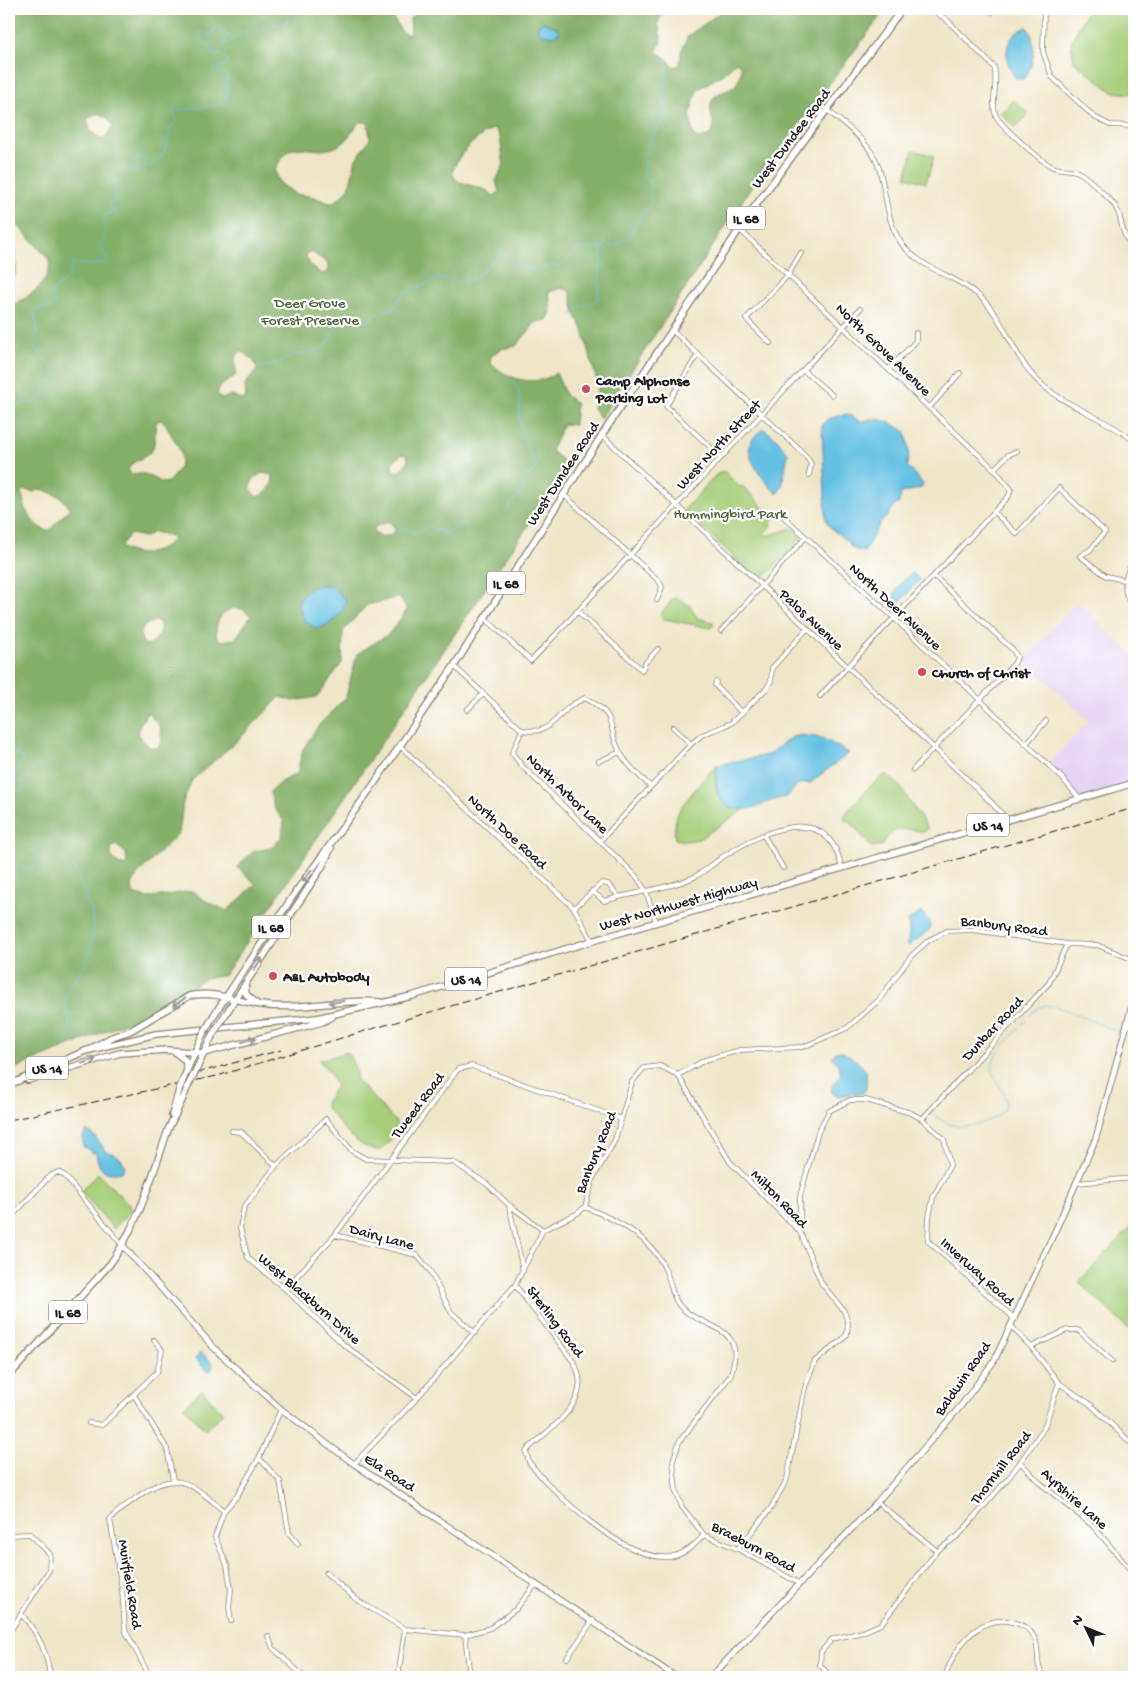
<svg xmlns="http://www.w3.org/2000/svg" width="1143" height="1686" viewBox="0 0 1143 1686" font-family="'Gochi Hand',sans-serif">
  <rect width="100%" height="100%" fill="#fff"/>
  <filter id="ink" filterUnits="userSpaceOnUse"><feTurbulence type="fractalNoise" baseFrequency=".02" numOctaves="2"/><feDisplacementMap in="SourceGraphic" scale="10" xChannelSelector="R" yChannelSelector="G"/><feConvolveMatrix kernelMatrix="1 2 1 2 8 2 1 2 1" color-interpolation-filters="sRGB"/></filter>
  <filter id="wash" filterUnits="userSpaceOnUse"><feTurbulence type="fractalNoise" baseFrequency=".0096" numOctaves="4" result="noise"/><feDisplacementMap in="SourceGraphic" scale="20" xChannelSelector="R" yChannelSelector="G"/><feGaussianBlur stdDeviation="1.12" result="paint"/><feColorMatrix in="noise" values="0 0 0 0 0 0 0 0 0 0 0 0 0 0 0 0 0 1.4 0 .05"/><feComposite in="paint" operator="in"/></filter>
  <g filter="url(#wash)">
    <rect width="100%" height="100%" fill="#eee5c7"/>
    <path fill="#e3d3f2" d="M1077,602L1134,656V783L1079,798L1048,764L1089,721L1024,660Z"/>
    <path fill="#a6cd77" stroke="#61744a" d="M1093,9H1134L1133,94L1113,92L1074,61L1071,42L1086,14Z
      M1013,100L1029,114L1015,128L1000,113Z
      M913,150L934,156L926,183L906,177Z
      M724,471L738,486L744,487L773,518L770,527L764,533L767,536L792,528L800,535V539L762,580L757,579L684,510L717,474Z
      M676,597L690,606L697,618L713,622V626L711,628L664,619L660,614C667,609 669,601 676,597Z
      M718,765C711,791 717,805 745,809L699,839L686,841L675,839C674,830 675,817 680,809C685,802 713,766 718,765Z
      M886,774L898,784L928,829L924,832C905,828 891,825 883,845L871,847L850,821L844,820L845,814L868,788Z
      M348,1052L355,1068L357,1081L395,1121L400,1130L381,1150C357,1151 342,1125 327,1109L325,1103L336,1086L330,1073L319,1060Z
      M98,1173L132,1208L114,1229L81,1191Z
      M1134,1224V1334L1079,1282Z
      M202,1390L223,1413L205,1430L184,1407Z"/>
    <path fill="#84b068" stroke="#506642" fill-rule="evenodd" d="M9,9H387L402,32L408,35L411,30L410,18L423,9H664L658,23L662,41L656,52L664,56L675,67L680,64L681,52L688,36L725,9H886L750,189L600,419L593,408L598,385L582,327L575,314L570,291L561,288L549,292L551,312L547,320L536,322L516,346L501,349L491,356L490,361C505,380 536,388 556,373L566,396L576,403L574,425L563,424L551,451L569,465L224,976L205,978L154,1011L9,1071V306C27,300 56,279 48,258L9,216ZM542,22L558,28L554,36L537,28ZM736,62L741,66C741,96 720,87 713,99C703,116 729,133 697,139L693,134L690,114L697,90L723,74ZM97,113L107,117L113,127L103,139H100L90,130L87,119ZM360,122H368L370,139L356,159L349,188L335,202L330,203L314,197L295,194L280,183L275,171C292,128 313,163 343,143C350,138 353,128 360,122ZM495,128L500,137L504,165L496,181L499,192L494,196L486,190L457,181L452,173C458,154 476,136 495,128ZM310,251L328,263V272L322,274C315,269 307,264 306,255ZM243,352L254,361L257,370L245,384L246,398L241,400L231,395L222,399L217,395C218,383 229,383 236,375L235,359L238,353ZM161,420C168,424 168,430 172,436C186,457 184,465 168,482L163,483L145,474H132L128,470C132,458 147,460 152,449C157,441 153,430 157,421ZM402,454L407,455L408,461L400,471L396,472L392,468L393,461ZM262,473L273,475C273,487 268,494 256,497L250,487L253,479ZM42,489L61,497L70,508L49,531C36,529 30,517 24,507L25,502L21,493L24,490L33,492ZM389,521L396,529C390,538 381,538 373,532L375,527ZM154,532L172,536L174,539C160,553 140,559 122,548L121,545L130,534L145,537ZM399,597L407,610L389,634L357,654L346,697L319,725L303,749L297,774L282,781L270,792L274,808L284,821L282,837L271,848L254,851L237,867L256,884L227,911L206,901L192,891L148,898L133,894L132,884L138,874L179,833L183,802L192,780L237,741L280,697L293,701L317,697L342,663L343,631L367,605ZM233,608L243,609L251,616L235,639L221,641L217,637C214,623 220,613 233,608ZM157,621L160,624V634L151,644L145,645C135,633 143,623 157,621ZM148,712L160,727L162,741L157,748H151L138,735L140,724ZM116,845L126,853L127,866L118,864L111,856V848Z
      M9,229C12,246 24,270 9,285Z"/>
    <path fill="#65c1e3" stroke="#406e80" d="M542,22L558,28L559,33L554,36L541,34L537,28Z
      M1027,27C1037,40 1035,68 1023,79L1016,78C1002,60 1003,36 1027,27Z
      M847,414L862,422C878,414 893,424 906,432L909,452L907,466L923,484L921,488L901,493L899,503L894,506L888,516L880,523L864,552L853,549C846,537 832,533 826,520L822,427C825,417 838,417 847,414Z
      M764,429L776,438L788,453L782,486L777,494C765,481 738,453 755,436C758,433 760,430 764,429Z
      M912,573L920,580L896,606C889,592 903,581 912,573Z
      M319,585H331L346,600C344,615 331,624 317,629L305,622L298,603C303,592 308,589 319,585Z
      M802,735L822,738L849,753L810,783L798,784L787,797C772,798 760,808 746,809C716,812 715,787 717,765L768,755L792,737Z
      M921,912L931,923L930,929L909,946L907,945L909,931L908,921Z
      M841,1051L857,1061L866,1070V1089L863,1093L837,1096L832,1093C829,1075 853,1082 832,1057L836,1052Z
      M87,1130L99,1141L105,1151C115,1154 121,1156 125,1166L122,1172C105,1176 98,1169 96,1152L93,1153L83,1146V1137Z
      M200,1352L213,1363L212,1369L209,1371L203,1368L196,1358Z"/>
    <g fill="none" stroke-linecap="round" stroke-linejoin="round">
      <path stroke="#65c1e3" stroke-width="1" d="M462,280L475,278L502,252L513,263L536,272L548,266H561L576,250L603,247L606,244L614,247L628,238L635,224L651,203L650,181L642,177L645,166L643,158L651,137L670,111L662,101C670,89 665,73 667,58
        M570,315L578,308L598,300C598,289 599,278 601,268C603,261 600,255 602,247
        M563,321L565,319
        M257,368L275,364L294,355L319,350L328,343L338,323L343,319L367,320L382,311L392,309L404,294L423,285L439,279L458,281
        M9,406C21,404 32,403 42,397L46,385L57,377L53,368L34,346L37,327L34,311L41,308H50L54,305L52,292L69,276L73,263L92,266L97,263L104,264L108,259L99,246L105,235V214L115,212L108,204L117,201L115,193L119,186L110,174L118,173L122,166L129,172L136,170L140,167L135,161L139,157L146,159L145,167C160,165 171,143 169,129L177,120L173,112L176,110L219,105L227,97L226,84L228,76L213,70L227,63L228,59L217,54H211L212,50L210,46L200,40V32L212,36L215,28L219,26L228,35L223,45C233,41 236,35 246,31L251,34L270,25L285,23L290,15L289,9
        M9,442L12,447L9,448
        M507,510L523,489L526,478L536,468L523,435L520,420L519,392L510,377
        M396,529H407L418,533L428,526L446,534L459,525L467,523
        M9,755L14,753L22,758L23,762C17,769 13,772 17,781L22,782L25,789L9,793
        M9,847V849
        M9,859L16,865L32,870L35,860L50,853L57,854C64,863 71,863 75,869C81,877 79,886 86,894L84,898L92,909L91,914L94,928L91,948L85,964L67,992L65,1007L70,1029L67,1040L68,1044
        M1030,1016C1033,1012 1036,1008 1042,1006C1057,1001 1104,1028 1122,1033
        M1022,1024L1026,1021
        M1128,1035L1134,1037
        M1003,1046L1019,1028
        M931,1113C939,1118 946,1124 956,1126C968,1128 1004,1120 1006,1105C1008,1087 980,1074 999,1051"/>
    </g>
  </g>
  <g filter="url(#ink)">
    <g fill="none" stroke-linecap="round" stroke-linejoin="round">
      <g stroke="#858072" stroke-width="5.5">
        <path id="street" d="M930,9L946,19L994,67C999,83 990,102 996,116C1001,126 1043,163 1053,167C1062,171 1072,168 1080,173C1090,179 1102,192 1111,201C1126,217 1116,230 1134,248
          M1044,9L1043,52L1052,77L1094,117L1110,125L1134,126
          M992,12L993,9
          M827,110C845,125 869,141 878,165C887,191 885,221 902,244C921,269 954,275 977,294C1005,317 1012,356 1038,381C1065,407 1105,417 1134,441
          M1132,146L1133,126
          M739,229L994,469L1011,489L1009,496L820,696
          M672,330L805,455L811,464L809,475
          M770,343L746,319L788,275L801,253
          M698,354L666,406L721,457
          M889,369L916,341V333
          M803,370L832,395
          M929,408L960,373
          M602,435L984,795L1003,815L1006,820
          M994,469L1008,455L1017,451
          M563,494L659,581L662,587L657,600
          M994,512L1017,534L1059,488L1105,532L1090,550L1080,556L1106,576L1124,580
          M783,516L894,618L1062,778L1079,798
          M1134,560C1122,577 1122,593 1134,610
          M577,611L642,670L645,663L658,649
          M485,618L531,661L860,309
          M721,631L806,537
          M454,666L522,730L512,753L522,766L636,876L646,891L656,922
          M716,682L715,685L742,713
          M467,710L483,694
          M673,727L691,744
          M522,730C548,734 550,724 567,709C572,704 579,701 585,698C621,717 605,726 621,754C629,767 640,777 650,786
          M1026,744L1046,721
          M400,746L574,908L592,941
          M599,761L620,752
          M913,770L1014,664L1017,657L1013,650L934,576
          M764,836L783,868
          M601,840L691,744L702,735L731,723L767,688L771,681L772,668L807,629
          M592,891L604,901L619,897
          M574,908L602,883L608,884L619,897C640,892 678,886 696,876C705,871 713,864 721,858C761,832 828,798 842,869
          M1127,1025H1134
          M678,1075L730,1162L800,1232L822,1284L844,1311L848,1323L847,1334L843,1339L815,1361L805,1387L787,1479L771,1508L738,1549
          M922,1119L1049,983L1067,944
          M232,1131L241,1132L276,1166
          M1076,1183L1134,1178
          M509,1205L523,1271
          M585,1207C617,1220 651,1237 665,1269C671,1281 671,1295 679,1305C699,1330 750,1322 730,1376L679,1442L673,1461L676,1492L682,1507L704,1535L738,1549L800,1584
          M9,1219L50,1176L58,1172L64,1175L123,1246
          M800,1232V1196L818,1132L829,1111L850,1100H866L911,1113L922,1119L944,1139L950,1165L933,1198L929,1217L928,1241L1015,1319
          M335,1235L417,1255L430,1271L451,1312L475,1333
          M515,1285L573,1361C596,1399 554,1425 529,1448L526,1452L529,1462C553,1494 626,1561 669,1557C684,1555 694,1546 704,1535
          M285,1289L335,1235L458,1069L472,1066L621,1119
          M1011,1326L1031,1347L1059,1383L1090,1404L1134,1446
          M1031,1347L1067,1330H1078L1112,1361
          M134,1395L167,1449L173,1480
          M417,1398L344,1345L285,1289L248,1258L240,1228L244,1207L276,1166L326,1119L352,1151L366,1159L453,1162L487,1184L509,1205L543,1230
          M89,1423L102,1425L157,1372L162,1350L154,1340
          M259,1458L280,1481L289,1533L298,1544
          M1020,1462L1040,1483L1093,1526L1134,1574
          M354,1464L417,1398L515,1285L543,1230L578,1213L585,1207L593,1178L615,1140L632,1082L644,1068L660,1066L678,1075L705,1060L740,1050L803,1047L847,1028L879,1000L911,956L929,940L947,931L973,930L1067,944L1097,945L1134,960
          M877,1502L937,1551
          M9,1535L30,1534L50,1554L49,1570L9,1633
          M326,1573L357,1600L405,1629L465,1635L490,1628L516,1609L536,1584
          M22,1615C37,1632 48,1654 50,1677
          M231,1621L229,1607L231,1590L227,1565L215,1537L224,1511L237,1496L259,1458L281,1409
          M465,1635L470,1677
          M268,1636L273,1648L304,1677
          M567,1658L593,1620
          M150,1677L125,1630L122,1589L110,1519C120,1509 132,1501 143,1493C179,1468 195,1487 224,1511
          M398,1677L405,1629
          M831,1677L820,1665L821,1652L832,1639L863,1632L881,1624L937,1551L959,1535L1011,1475L1044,1428L1059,1383
          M945,1677C954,1648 978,1614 1012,1622C1021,1624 1030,1629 1034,1637C1041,1649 1034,1665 1044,1677"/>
      </g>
      <g stroke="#858072" stroke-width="7">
        <path id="secondary" d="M123,1246L218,1352L281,1409L354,1464L676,1677
          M711,1677L877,1502L960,1407L994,1361L1056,1229L1096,1138L1134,998"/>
      </g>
      <g stroke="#858072" stroke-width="8">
        <path id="primary" d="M245,984L246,994L255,1002
          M214,1015L297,890L374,784L454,666L602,435L753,209L902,9
          M225,1015L322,867L331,848
          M92,1048L112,1037L130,1031L189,996C214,990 236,1001 261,1005C300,1011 340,998 380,1002
          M176,1053L185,1060L187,1068
          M197,1068L212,1036
          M187,1070L202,1036
          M28,1080L120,1053L167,1050L204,1053L322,1022L332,1017
          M9,1085L85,1051L156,1034L317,1018L412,996L592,941L1134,783
          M172,1115L179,1090
          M9,1376L110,1264C139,1224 152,1176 168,1130C174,1116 182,1103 187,1088"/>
      </g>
      <use href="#street" stroke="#fff" stroke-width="4"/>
      <use href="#secondary" stroke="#fff" stroke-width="5"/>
      <use href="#primary" stroke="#fff" stroke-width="5.5"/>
      <path stroke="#1c1c1c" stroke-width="1" stroke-dasharray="8 4" stroke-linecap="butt" d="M197,1073L281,1050
        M9,1120L217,1076L358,1033L1134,808"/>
      <g stroke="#858072" stroke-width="8" stroke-linecap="butt">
        <path id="primary-bridge" d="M202,1036L214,1015
          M212,1036L225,1015
          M187,1088L197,1068
          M179,1090L187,1070"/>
      </g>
      <use href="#primary-bridge" stroke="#fff" stroke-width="5.5"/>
    </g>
    <defs><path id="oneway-shaft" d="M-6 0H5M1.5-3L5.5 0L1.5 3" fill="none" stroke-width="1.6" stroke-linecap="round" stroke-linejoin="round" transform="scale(1.25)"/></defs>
    <g stroke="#999">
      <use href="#oneway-shaft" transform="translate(307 876) rotate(126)"/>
      <use href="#oneway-shaft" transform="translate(258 964) rotate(-56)"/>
      <use href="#oneway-shaft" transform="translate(179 1002) rotate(148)"/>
      <use href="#oneway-shaft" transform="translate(336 1002) rotate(173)"/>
      <use href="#oneway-shaft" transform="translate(249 1040) rotate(-16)"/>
      <use href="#oneway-shaft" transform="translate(89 1061) rotate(-20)"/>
    </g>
  </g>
  <g fill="#d1495b" stroke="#fff" stroke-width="2">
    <circle cx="586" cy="389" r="5"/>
    <circle cx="922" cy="672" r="5"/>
    <circle cx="273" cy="976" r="5"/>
  </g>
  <g text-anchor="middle" stroke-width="4.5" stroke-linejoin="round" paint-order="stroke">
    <g fill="#fff" stroke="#606060" stroke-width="1">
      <rect x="727" y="206.5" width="38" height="23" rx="4"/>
      <rect x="487" y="571.5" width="38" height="23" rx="4"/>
      <rect x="967" y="813.5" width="42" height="23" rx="4"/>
      <rect x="252" y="915.5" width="38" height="23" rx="4"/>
      <rect x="445" y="967.5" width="42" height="23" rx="4"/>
      <rect x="26" y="1056.5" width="42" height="23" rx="4"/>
      <rect x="49" y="1300.5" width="38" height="23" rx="4"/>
    </g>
    <g font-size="14" font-weight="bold" fill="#1c1c1c">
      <text x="746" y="223">IL 68</text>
      <text x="506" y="588">IL 68</text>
      <text x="988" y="830">US 14</text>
      <text x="271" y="932">IL 68</text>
      <text x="466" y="984">US 14</text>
      <text x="47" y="1073">US 14</text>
      <text x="68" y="1317">IL 68</text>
    </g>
    <g font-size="15" fill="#1c1c1c" stroke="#fff">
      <text transform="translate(790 138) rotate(-53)" y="5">West Dundee Road</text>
      <text transform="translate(884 349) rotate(44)" y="5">North Grove Avenue</text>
      <text transform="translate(718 444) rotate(-47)" y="5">West North Street</text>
      <text transform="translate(562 473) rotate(-57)" y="5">West Dundee Road</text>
      <text transform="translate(896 606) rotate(43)" y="5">North Deer Avenue</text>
      <text transform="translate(812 619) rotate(43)" y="5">Palos Avenue</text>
      <text transform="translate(568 793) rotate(44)" y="5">North Arbor Lane</text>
      <text transform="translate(508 831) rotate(43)" y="5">North Doe Road</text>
      <text transform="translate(678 903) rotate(-16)" y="5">West Northwest Highway</text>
      <text transform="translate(1004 925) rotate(7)" y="5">Banbury Road</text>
      <text transform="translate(992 1028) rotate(-47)" y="5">Dunbar Road</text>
      <text transform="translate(417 1105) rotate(-53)" y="5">Tweed Road</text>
      <text transform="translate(595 1152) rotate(-68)" y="5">Banbury Road</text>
      <text transform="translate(780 1198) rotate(46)" y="5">Milton Road</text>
      <text transform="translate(382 1236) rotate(15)" y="5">Dairy Lane</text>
      <text transform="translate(978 1271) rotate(42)" y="5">Inverway Road</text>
      <text transform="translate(310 1298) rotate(41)" y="5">West Blackburn Drive</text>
      <text transform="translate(556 1321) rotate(53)" y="5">Sterling Road</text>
      <text transform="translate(962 1378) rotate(-55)" y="5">Baldwin Road</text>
      <text transform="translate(1000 1467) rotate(-52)" y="5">Thornhill Road</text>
      <text transform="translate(390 1472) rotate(33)" y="5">Ela Road</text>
      <text transform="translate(1075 1498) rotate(42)" y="5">Ayrshire Lane</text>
      <text transform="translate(754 1546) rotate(28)" y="5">Braeburn Road</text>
      <text transform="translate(131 1584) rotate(81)" y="5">Muirfield Road</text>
    </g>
    <g font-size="15" fill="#536340" stroke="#fff">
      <text x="310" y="307">Deer Grove<tspan x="310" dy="17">Forest Preserve</tspan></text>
      <text x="730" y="518">Hummingbird Park</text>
    </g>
    <g font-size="15" font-weight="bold" fill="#1c1c1c" stroke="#fff" text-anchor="start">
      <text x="596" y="385">Camp Alphonse<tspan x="596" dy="17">Parking Lot</tspan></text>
      <text x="932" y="677">Church of Christ</text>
      <text x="283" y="981">A&amp;L Autobody</text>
    </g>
  </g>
  <rect width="1143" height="1686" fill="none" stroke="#fff" stroke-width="30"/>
  <g transform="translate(1086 1628) rotate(313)" stroke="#ffffff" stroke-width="4" paint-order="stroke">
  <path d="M0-4L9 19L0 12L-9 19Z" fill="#1c1c1c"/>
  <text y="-8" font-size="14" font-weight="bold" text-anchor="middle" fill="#1c1c1c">N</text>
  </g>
</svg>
